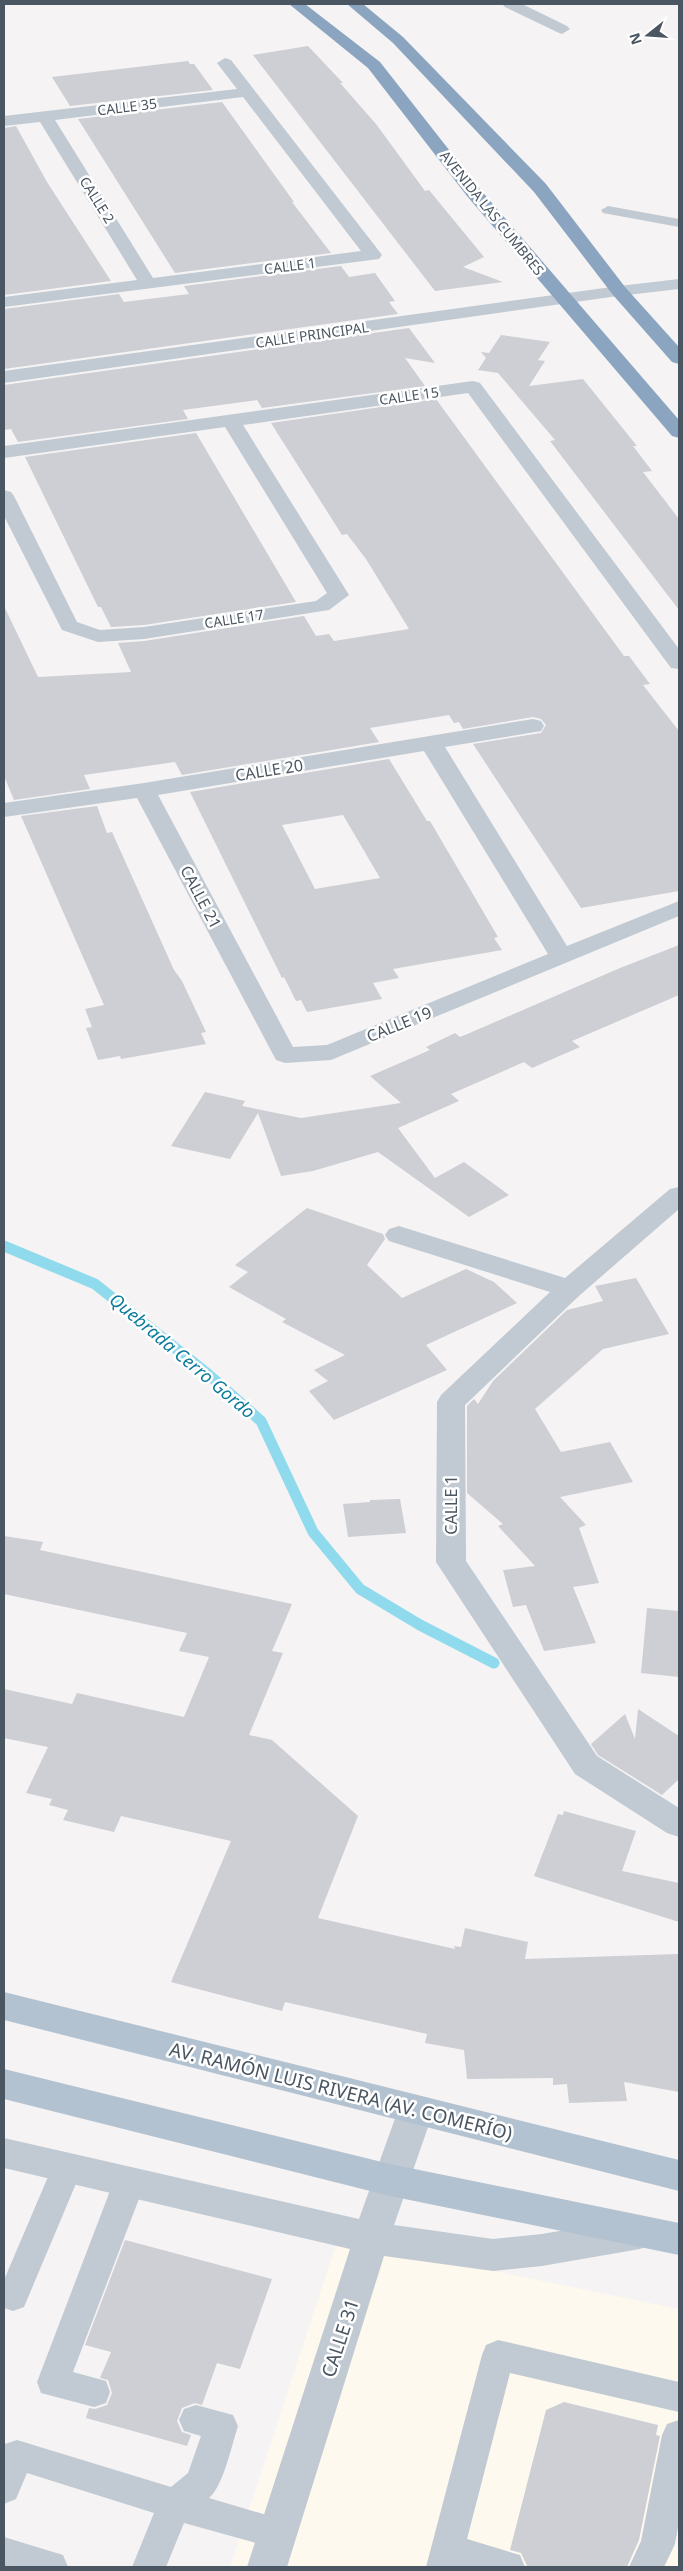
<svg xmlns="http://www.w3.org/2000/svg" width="683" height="2571" viewBox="0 0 683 2571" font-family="'Noto Sans',sans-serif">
  <rect width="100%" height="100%" fill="#f5f3f3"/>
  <path fill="#fdf9ef" d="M338,2239L679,2309V2567H230Z"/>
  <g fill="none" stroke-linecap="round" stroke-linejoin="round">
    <path stroke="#90daee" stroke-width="11" d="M4,1246L95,1284L208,1374L261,1421L313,1532L360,1589L420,1625L494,1663"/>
  </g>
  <path fill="#cdcfd5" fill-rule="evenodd" d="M308,46L343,83H340L376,124L425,191L429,190L484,257L463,267L503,282L435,291L253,55Z
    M188,61L190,64H194L213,90L70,106L52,77Z
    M222,102L294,202H292L331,253L175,273L78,119Z
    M16,126L47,182L111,281L4,295V128Z
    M341,266L349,277L375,273L395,301L389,302L398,314L4,369V309L119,294L124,302L189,294L184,286Z
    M409,328L435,363L405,358L425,386L262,408L257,400L228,404L183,410L188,419L18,442L11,429L4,430V385Z
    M501,335L550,342L538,360L545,361L529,386L583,379L637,446H633L652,471L643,472L679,519V610L550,441L555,440L498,373L478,370L486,358L481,352L489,353Z
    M436,399L624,656H629L650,684L643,685L679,731V891L581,908L473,744L541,733L546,725L541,719L533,717L463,729L459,722L454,723L449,715L370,728L379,742L182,775L175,762L84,775L90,789L14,800L4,776V606L38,677L131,672L118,643L144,641L304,616L316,636L329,634L334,641L409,629L366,559L347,534L342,535L271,423Z
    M196,433L296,602L144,625L111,627L101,607H98L25,457Z
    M389,759L427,821H430L498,937L494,938L502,950L393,969L399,978L373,983L382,999L307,1012L301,1000L296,1001L284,977L282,978L190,792ZM343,815L380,878L315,889L282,825Z
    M97,806L107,833L112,832L174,970L182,981L206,1032L201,1033L206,1044L121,1059L120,1056L98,1060L86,1028L92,1027L85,1009L104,1005L21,816Z
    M679,945V995L572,1041L580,1047L532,1068L524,1062L451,1094L459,1101L398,1128L435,1178L464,1162L509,1195L469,1217L378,1152L313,1171L281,1176L258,1113L230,1159L171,1146L205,1092L245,1101L242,1106L301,1118L401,1103L370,1076L430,1050L426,1047L455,1033L460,1037L472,1032L620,968Z
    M307,1208L383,1234L385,1239L367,1265L402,1298L466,1269L494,1282L517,1303L426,1345L447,1370L334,1420L309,1391L328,1381L314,1370L345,1355L282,1322L286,1319L229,1287L248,1272L235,1265Z
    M636,1278L669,1334L603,1349L535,1409L561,1452L610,1442L633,1482L560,1497L586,1525L579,1528L599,1583L573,1587L596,1643L544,1651L526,1605L513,1607L503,1570L535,1566L498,1526L503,1524L467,1493V1406L474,1399L478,1404L493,1381L567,1310L603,1301L595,1286Z
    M400,1499L406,1533L348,1537L343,1504L370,1502V1500Z
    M4,1536L43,1542L40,1550L292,1604L272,1651L283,1653L249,1735L272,1740L358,1816L318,1918L455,1949L454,1946L461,1947L465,1928L528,1942L525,1959L679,1954V2092L624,2082L627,2101L569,2103L567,2084L553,2085V2078L467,2079L464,2050L425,2043L427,2034L285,2002L282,2011L171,1982L231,1841L121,1816L114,1832L63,1820L68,1810L49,1805L52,1799L26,1793L48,1747L4,1738V1689L72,1704L77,1693L184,1717L209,1657L179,1651L187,1633L4,1594Z
    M647,1608L679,1611V1677L641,1673Z
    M638,1709L679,1736V1779L662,1795L598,1755L591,1744L625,1714L635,1739Z
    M564,1811L636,1831L622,1871L679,1883V1922L534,1876L558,1814L563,1815Z
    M125,2240L272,2279L240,2369L217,2363L202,2405L195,2403L182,2408L177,2421L182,2432L191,2435L187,2446L86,2418L89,2408L95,2409L107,2405L112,2393L108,2380L100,2378L111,2352L85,2345Z
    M564,2402L658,2425L656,2435L660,2436L639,2540L627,2567H530L527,2566L521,2553L510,2550L546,2410Z"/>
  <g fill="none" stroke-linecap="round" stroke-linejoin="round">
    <path fill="#c1cad2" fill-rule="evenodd" d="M608,206L679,219V227L603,213L601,210Z
      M67,2154L78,2158L83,2167L24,2307L13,2311L4,2308V2280L56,2158Z
      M129,2170L140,2173L145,2183L73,2372L106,2381L110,2392L106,2403L94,2407L41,2393L37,2382L113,2183L118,2173Z
      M498,2340L679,2382V2412L510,2373L467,2539L520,2555L525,2567H426L482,2355L486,2345Z
      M196,2405L233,2415L238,2426C232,2444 223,2487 209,2498L290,2522L295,2533L290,2544L278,2549L184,2523L166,2567H132L154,2513L27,2473L16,2499L4,2504V2447L5,2444L17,2440L171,2487L188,2473L201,2436L184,2431L179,2420L184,2409Z
      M679,2420V2522L675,2544L664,2567H629L641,2541L662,2435L667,2424Z
      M4,2537L63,2555L68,2567H4Z"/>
    <path fill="#c1cad2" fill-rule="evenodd" d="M502,4H522L567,26L570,29L562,34L557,32L505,7Z
      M225,58L231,60L379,251L382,255L379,259L4,307V297L137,280L40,122L4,126V116L237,89L217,63ZM243,97L361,251L153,278L55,120Z
      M619,286L625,287L628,291L625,295L4,383V371Z
      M473,381L480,383L679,649V669L671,668L468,393L243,425L349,595L329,610L144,639L98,642L62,630L4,516V490L11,492L14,496L77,622L100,630L144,627L316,601L327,593L225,427L4,458V446Z
      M533,719L541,721L544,726L541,731L445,747L567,946L679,901V916L331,1060L285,1063L276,1060L137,798L4,817V803L144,783ZM424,751L548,954L327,1045L293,1047L158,795Z
      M679,1187V1209L580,1295L465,1405L466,1561L597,1756L679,1808V1837L667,1833L575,1774L436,1562L437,1402L441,1395L550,1292L389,1241L385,1235L389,1229L399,1226L565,1278L670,1189Z
      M416,2095L429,2099L434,2110L394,2225L493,2239L542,2234L640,2217L653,2222L658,2233L653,2244L640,2249L542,2266L493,2271L384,2256L287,2567H247L350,2249L4,2168V2138L359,2219L398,2110L403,2099Z"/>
    <path fill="#c1cbd6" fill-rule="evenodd" d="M679,279V289L619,296L613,295L610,291L613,287L619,286Z"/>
    <path fill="#b3c2d1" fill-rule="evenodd" d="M4,1992L679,2160V2191L4,2020Z
      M4,2069L390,2164L679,2223V2255L390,2196L4,2099Z"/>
    <path fill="#8ba5c1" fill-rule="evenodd" d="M289,4H305L380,62L479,188L679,420V438L672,436L467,196L368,68Z
      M347,4H363L403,37L546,184L625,287L679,347V364L672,362L613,295L534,192L393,43Z"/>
  </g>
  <g text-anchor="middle" stroke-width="5" stroke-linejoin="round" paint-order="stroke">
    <g font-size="14" fill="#4a5661" stroke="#fff">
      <text transform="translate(127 107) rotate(-7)" y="5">CALLE 35</text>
      <text transform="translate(97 200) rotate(58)" y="5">CALLE 2</text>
      <text transform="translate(492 213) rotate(51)" y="5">AVENIDA LAS CUMBRES</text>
      <text transform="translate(290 266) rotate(-7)" y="5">CALLE 1</text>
      <text transform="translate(312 335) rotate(-8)" y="5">CALLE PRINCIPAL</text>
      <text transform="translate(409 396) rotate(-8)" y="5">CALLE 15</text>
      <text transform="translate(234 619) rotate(-9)" y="5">CALLE 17</text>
    </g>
    <g font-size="16" fill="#4a5661" stroke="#fff">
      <text transform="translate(269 770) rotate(-9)" y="6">CALLE 20</text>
      <text transform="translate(201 897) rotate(62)" y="6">CALLE 21</text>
      <text transform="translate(399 1024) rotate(-22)" y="6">CALLE 19</text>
      <text transform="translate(451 1505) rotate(-90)" y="6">CALLE 1</text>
    </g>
    <g font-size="18" font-style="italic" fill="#0c7c9b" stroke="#fff">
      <text transform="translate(182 1356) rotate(40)" y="6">Quebrada Cerro Gordo</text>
    </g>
    <g font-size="19" fill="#4a5661" stroke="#fff">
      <text transform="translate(341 2091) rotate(14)" y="7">AV. RAMÓN LUIS RIVERA (AV. COMERÍO)</text>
      <text transform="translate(340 2338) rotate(-72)" y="7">CALLE 31</text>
    </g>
  </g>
  <rect width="683" height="2571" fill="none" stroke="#4a5661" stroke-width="10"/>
  <g transform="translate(648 35) rotate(253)" stroke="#ffffff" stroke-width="4" paint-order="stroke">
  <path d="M0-4L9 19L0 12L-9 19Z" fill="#4a5661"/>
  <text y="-8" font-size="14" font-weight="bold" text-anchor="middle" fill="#4a5661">N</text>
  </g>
</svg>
